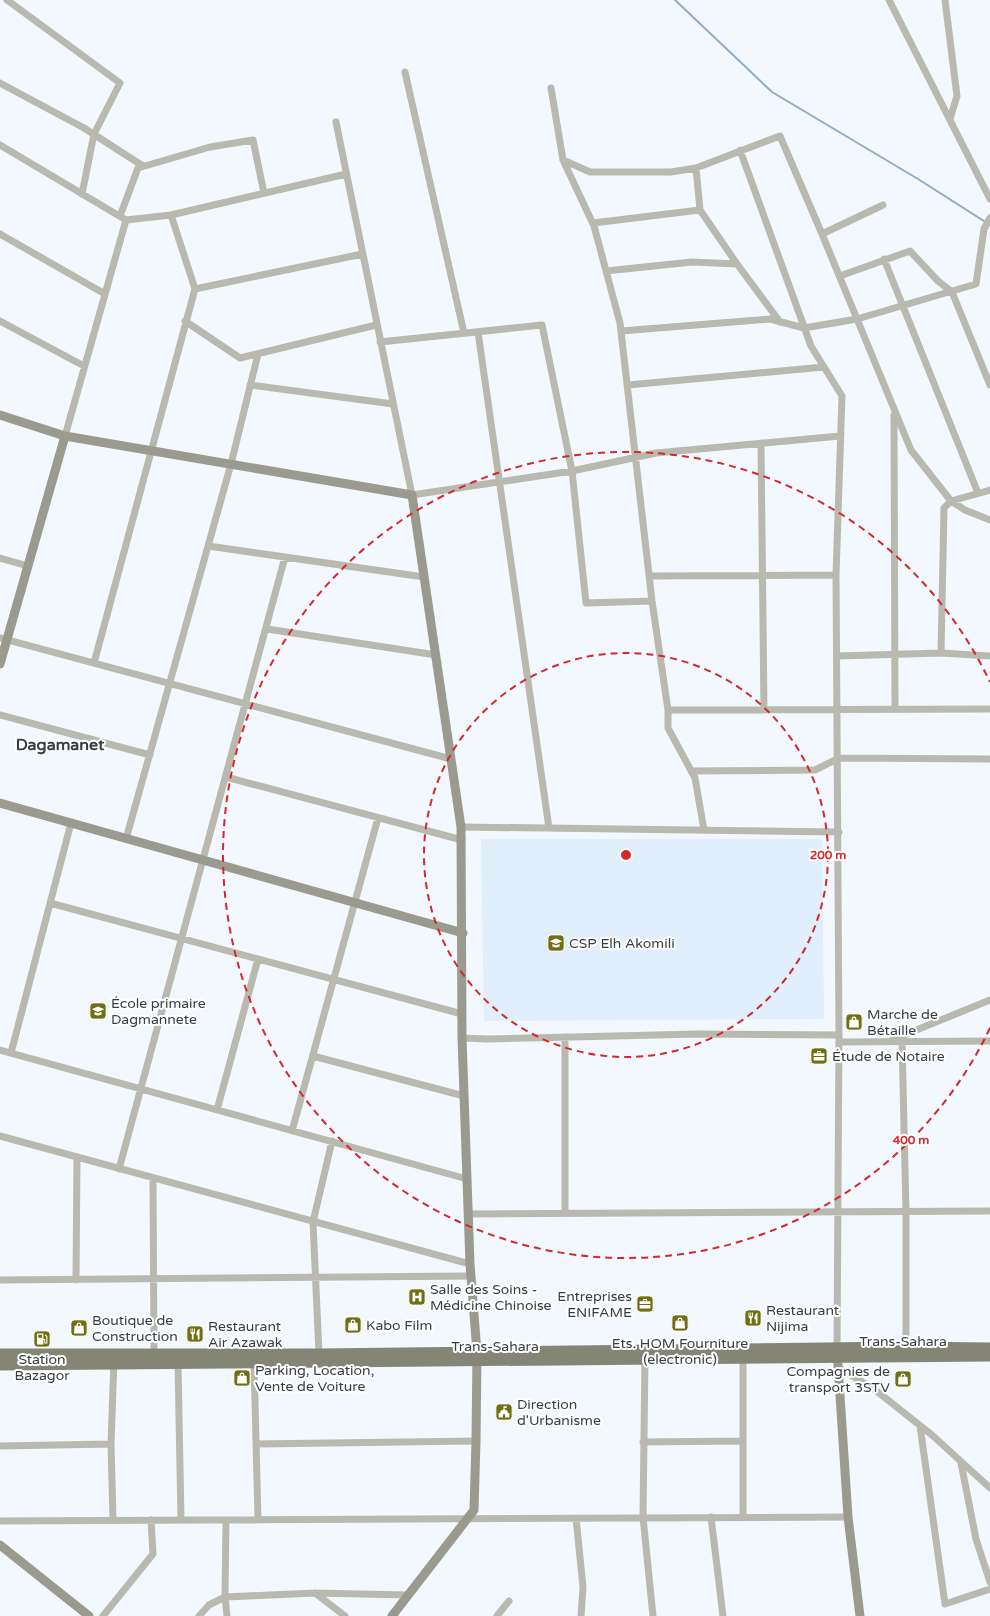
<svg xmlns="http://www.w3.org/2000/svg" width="990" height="1616" viewBox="0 0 990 1616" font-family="'Varela Round',sans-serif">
  <rect width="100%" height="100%" fill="#f2f8fe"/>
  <path fill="#e1eefb" d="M481,839H822L824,1019L484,1021Z"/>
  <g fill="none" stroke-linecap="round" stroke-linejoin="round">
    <path stroke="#91acc4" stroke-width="2" d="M675,0L772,92L918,179L990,225"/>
    <path stroke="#b9b9b0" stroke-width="7" d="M7,0L120,83L94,134L82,194
      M889,0L990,199
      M945,0L957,96L950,119
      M405,72L464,333
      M0,83L84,128L143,166
      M551,88L563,160L594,226L620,323L652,601L668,710V728L695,778L704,830
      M336,122L412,495L572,471L656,453L840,436
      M0,145L126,220L171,215L346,174
      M740,150L811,346L842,396L836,575L839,1035L837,1348
      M563,160L590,172H671L696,168L780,136L822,234L911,450L951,501L965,510L990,520
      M696,168L700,210
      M120,216L138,168L210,147L253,140L264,193
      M593,223L700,210L737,264
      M0,234L105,294
      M822,234L883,205
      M884,259L978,493
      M606,271L692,262L737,264L780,322
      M840,276L910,251L938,281L952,292L990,385
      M195,289L362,254
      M0,321L84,366
      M185,321L240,358L376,325
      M621,331L770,319L804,328L857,319L976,284L984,229L990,218
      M478,332L549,828
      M380,342L542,325L572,471L586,603L652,601
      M250,385L393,404
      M628,385L824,367
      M894,415L895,709
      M65,436L126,220
      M761,443L764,710
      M208,546L424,577
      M0,558L28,566
      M649,576L836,575
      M267,629L436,655
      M0,638L451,759
      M941,653L944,508L951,501L990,490
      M838,656L941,653L990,656
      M94,663L195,289L171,215
      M668,710L990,709
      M0,715L150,755
      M691,771L815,770L839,758L990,759
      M226,777L462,840
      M461,827L839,832
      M126,839L231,464L258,354
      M50,903L462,1014
      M462,1038L487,1039L699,1034L839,1035
      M892,1040L990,1000
      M902,1041L906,1212V1351
      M839,1042L990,1041
      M0,1050L467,1179
      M11,1053L71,823
      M313,1056L464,1096
      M217,1110L258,959
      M292,1131L378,818
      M0,1136L470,1264
      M119,1169L285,557
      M153,1179L154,1354
      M565,1213V1037
      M468,1214L990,1211
      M0,1280L471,1276
      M76,1280L77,1157
      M319,1354L313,1222L332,1141
      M645,1359L643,1517L653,1616
      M743,1359V1517
      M254,1362L258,1520
      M178,1363L181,1520
      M839,1368L874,1389L932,1435L990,1488
      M920,1426L945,1604L990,1589
      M643,1442L742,1441
      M256,1444L476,1441
      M0,1446L111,1444
      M961,1463L976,1539L990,1582
      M711,1517L723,1616
      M576,1518L583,1587L581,1616
      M113,1520L111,1444L114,1360
      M226,1520L225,1597L227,1616
      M0,1521L848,1517
      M315,1593L345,1616
      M103,1616L153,1554L151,1520
      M199,1616L209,1605L225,1597L315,1593L408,1595
      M497,1616L509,1601"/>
    <path stroke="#9a9b8e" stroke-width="9" d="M0,415L65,436L412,495L461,827L462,1038L470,1264L477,1352L476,1441L474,1510L392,1616
      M0,664L65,436
      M0,803L463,933
      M837,1350L848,1517L860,1616
      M0,1545L89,1616"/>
    <path stroke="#848575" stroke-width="11" d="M0,1354H319L906,1347L990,1348
      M0,1365L990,1356"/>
  </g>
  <g fill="none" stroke="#d62828" stroke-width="2" stroke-dasharray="7 5">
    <circle cx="626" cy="855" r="202"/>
    <path d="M990 1028A403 403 0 1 1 990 682"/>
  </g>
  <defs>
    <g id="school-square" transform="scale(0.9)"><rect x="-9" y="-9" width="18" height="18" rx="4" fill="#706f11" stroke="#fff"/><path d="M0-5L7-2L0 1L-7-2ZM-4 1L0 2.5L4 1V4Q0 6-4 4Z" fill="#fff"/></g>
    <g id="shop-square" transform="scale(0.9)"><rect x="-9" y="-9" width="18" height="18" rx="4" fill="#706f11" stroke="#fff"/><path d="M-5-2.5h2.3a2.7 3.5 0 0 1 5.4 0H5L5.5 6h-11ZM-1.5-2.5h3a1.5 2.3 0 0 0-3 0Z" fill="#fff"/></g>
    <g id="office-square" transform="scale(0.9)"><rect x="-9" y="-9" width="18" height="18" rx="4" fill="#706f11" stroke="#fff"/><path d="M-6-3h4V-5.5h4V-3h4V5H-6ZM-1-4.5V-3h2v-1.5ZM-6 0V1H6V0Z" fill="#fff"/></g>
    <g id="hospital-square" transform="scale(0.9)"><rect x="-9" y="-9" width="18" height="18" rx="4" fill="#706f11" stroke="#fff"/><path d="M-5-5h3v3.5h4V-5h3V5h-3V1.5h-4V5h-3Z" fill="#fff"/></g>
    <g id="restaurant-square" transform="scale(0.9)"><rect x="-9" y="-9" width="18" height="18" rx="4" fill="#706f11" stroke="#fff"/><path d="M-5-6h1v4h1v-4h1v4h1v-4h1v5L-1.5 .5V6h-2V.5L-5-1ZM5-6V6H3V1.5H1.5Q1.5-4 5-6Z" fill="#fff"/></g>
    <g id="fuel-square" transform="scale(0.9)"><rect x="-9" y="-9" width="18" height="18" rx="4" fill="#706f11" stroke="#fff"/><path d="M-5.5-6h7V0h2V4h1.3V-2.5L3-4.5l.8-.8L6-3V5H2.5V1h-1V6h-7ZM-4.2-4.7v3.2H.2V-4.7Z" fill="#fff"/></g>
    <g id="civic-square" transform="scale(0.9)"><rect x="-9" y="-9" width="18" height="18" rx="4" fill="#706f11" stroke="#fff"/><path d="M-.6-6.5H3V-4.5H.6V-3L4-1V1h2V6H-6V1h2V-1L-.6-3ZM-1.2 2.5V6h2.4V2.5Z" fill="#fff"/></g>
  </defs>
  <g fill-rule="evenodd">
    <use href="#school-square" x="556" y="943"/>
    <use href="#school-square" x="98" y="1011"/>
    <use href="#shop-square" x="854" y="1022"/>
    <use href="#office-square" x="819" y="1056"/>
    <use href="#hospital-square" x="417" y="1297"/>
    <use href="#office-square" x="645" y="1304"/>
    <use href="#restaurant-square" x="753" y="1318"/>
    <use href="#shop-square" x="680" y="1323"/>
    <use href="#shop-square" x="353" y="1325"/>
    <use href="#shop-square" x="79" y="1328"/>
    <use href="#restaurant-square" x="195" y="1334"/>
    <use href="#fuel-square" x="42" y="1339"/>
    <use href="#shop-square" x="242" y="1378"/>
    <use href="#shop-square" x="903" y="1379"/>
    <use href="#civic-square" x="504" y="1412"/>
  </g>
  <g text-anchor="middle" stroke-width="4" stroke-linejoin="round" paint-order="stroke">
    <g font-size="14" fill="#373d43" stroke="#fff" text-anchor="start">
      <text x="569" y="948">CSP Elh Akomili</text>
      <text x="111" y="1008">École primaire<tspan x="111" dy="16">Dagmannete</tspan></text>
      <text x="867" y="1019">Marche de<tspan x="867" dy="16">Bétaille</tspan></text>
      <text x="832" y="1061">Étude de Notaire</text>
      <text x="430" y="1294">Salle des Soins -<tspan x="430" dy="16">Médicine Chinoise</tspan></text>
      <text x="632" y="1301" text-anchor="end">Entreprises<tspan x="632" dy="16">ENIFAME</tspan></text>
      <text x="766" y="1315">Restaurant<tspan x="766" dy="16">Nijima</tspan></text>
      <text x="92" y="1325">Boutique de<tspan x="92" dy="16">Construction</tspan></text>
      <text x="366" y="1330">Kabo Film</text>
      <text x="208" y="1331">Restaurant<tspan x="208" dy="16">Air Azawak</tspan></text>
      <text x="680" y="1348" text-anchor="middle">Ets. HOM Fourniture<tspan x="680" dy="16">(electronic)</tspan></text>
      <text x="42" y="1364" text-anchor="middle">Station<tspan x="42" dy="16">Bazagor</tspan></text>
      <text x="255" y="1375">Parking, Location,<tspan x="255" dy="16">Vente de Voiture</tspan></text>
      <text x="890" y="1376" text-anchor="end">Compagnies de<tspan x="890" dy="16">transport 3STV</tspan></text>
      <text x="517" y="1409">Direction<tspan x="517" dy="16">d'Urbanisme</tspan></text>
    </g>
    <g font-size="14" fill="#373d43" stroke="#fff">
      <text x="903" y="1346">Trans-Sahara</text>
      <text x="495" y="1351">Trans-Sahara</text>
    </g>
    <g font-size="16" font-weight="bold" fill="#373d43" stroke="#fff">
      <text x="60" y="750">Dagamanet</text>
    </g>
  </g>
  <circle cx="626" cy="855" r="6" fill="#d62828" stroke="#fff" stroke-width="2"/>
  <g font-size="12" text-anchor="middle" font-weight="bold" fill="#d62828" stroke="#fff" stroke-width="4" stroke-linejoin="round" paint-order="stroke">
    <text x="828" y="859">200 m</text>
    <text x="911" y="1144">400 m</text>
  </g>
</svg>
